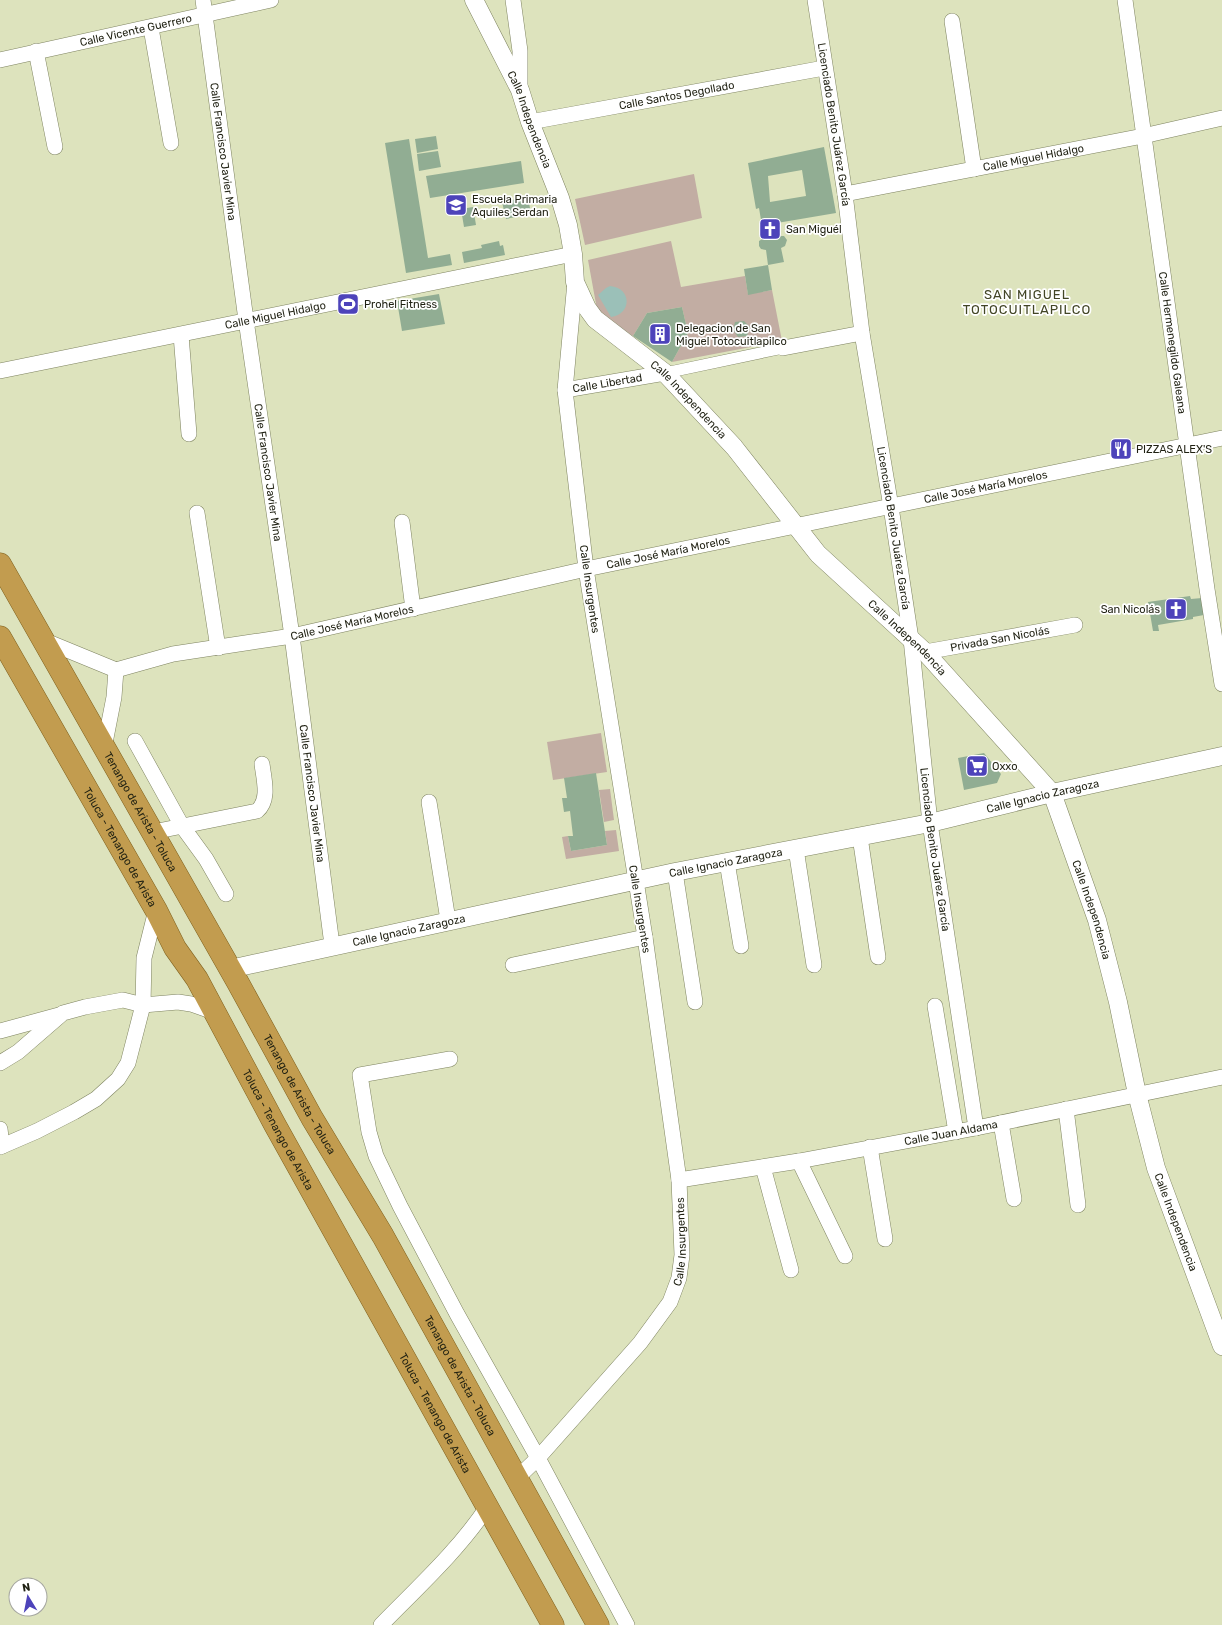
<svg xmlns="http://www.w3.org/2000/svg" width="1222" height="1625" viewBox="0 0 1222 1625" font-family="Rubik,sans-serif">
  <rect width="100%" height="100%" fill="#dde3bd"/>
  <path fill="#c2ada3" d="M694,174L702,218L585,245L575,199Z
    M671,241L681,287L745,276L748,294L772,290L782,341L672,362L688,333L682,307L647,313L633,336L598,315L588,260Z
    M601,733L607,772L553,780L547,742Z
    M610,789L614,820L604,822L599,790Z
    M616,830L619,851L566,859L562,837L568,836L571,851L607,845L605,831Z"/>
  <path fill="#9bc0b8" d="M610,286C632,288 632,314 611,317L598,295L606,288Z"/>
  <path fill="#91ad93" fill-rule="evenodd" d="M436,136L438,149L417,153L415,139Z
    M409,139L428,258L450,254L452,265L406,273L385,143Z
    M824,147L836,213L777,223L779,236H784L787,240L785,246L781,248L784,262L768,265L766,250L761,249L759,246V241L764,238L759,208L756,209L748,163ZM802,170L806,196L770,202L768,176Z
    M438,151L441,167L419,171L417,154Z
    M521,161L524,183L430,198L426,176Z
    M528,197L531,214L506,219L502,202Z
    M473,207L476,225L464,227L461,209Z
    M499,241L500,246L503,245L505,255L464,263L462,252L482,248L481,245Z
    M768,265L772,290L748,295L744,269Z
    M439,294L445,324L402,331L397,301Z
    M682,307L688,333L672,362L633,336L647,313Z
    M744,321L750,327L747,336L738,337L733,330L735,322Z
    M1190,596L1191,599L1202,598L1204,615L1193,617V619L1158,625L1159,631H1153L1148,602Z
    M984,753L1001,774L997,783L964,790L958,758Z
    M596,773L607,845L571,851L568,836H573L570,811L564,812L562,798H567L564,778Z"/>
  <g fill="none" stroke-linecap="round" stroke-linejoin="round">
    <g stroke="#7e8360" stroke-width="12">
      <path id="pedestrian" d="M665,373L783,348"/>
    </g>
    <g stroke="#7e8360" stroke-width="16">
      <g id="minor">
        <path id="s1" d="M203,0L246,320L292,636L332,945"/>
        <path d="M513,0L520,51V90"/>
        <path id="s2" d="M815,0L845,194L862,333L891,507L911,639L930,823L976,1128"/>
        <path id="s3" d="M1125,0L1207,589L1222,684"/>
        <path d="M952,21L974,169"/>
        <path d="M151,28L171,143"/>
        <path d="M36,51L55,147"/>
        <path id="s4" d="M0,60L271,0"/>
        <path id="s5" d="M530,122L824,68"/>
        <path id="s6" d="M845,194L1143,136L1222,118"/>
        <path d="M181,335L189,434"/>
        <path d="M783,348L862,333"/>
        <path id="s7" d="M0,371L573,254"/>
        <path id="s8" d="M565,390L665,373"/>
        <path d="M197,513L218,648"/>
        <path d="M402,522L413,609"/>
        <path d="M43,640L116,670"/>
        <path id="s9" d="M925,652L1075,625"/>
        <path id="s10" d="M116,670L173,654L292,636L586,569L1222,438"/>
        <path d="M135,741L182,826L206,859L226,894"/>
        <path d="M104,748L114,697L116,670"/>
        <path d="M429,802L448,920"/>
        <path d="M153,832L257,811C270,800 264,780 262,764"/>
        <path d="M860,837L878,957"/>
        <path d="M796,849L814,965"/>
        <path d="M727,862L741,946"/>
        <path d="M675,872L695,1002"/>
        <path d="M513,965L645,937"/>
        <path d="M935,1006L956,1132"/>
        <path d="M0,1031L59,1015"/>
        <path d="M450,1059L360,1075L369,1132L376,1156L400,1206L457,1314L538,1458L627,1625"/>
        <path d="M0,1063L18,1052L63,1013L85,1007L123,1000L143,1005L178,1002L191,1004L214,1012"/>
        <path d="M1066,1109L1078,1205"/>
        <path d="M1001,1123L1014,1199"/>
        <path d="M0,1129L2,1146"/>
        <path d="M0,1147L37,1131L74,1112L96,1099L118,1079L128,1063L143,1005L144,958L156,910"/>
        <path d="M870,1147L885,1239"/>
        <path d="M799,1161L845,1256"/>
        <path d="M763,1167L791,1270"/>
        <path id="s11" d="M679,1180L799,1161L976,1128L1222,1077"/>
        <path id="s12" d="M516,1479L538,1458L640,1343L670,1302L679,1278L682,1255L679,1180L645,937L586,569L565,390L575,282"/>
        <path d="M381,1625C418,1587 458,1551 488,1506"/>
      </g>
    </g>
    <g stroke="#7e8360" stroke-width="19">
      <g id="tertiary">
        <path id="s13" d="M474,0L520,90L530,122L560,198L568,225L573,254L575,282L587,308L595,319L665,373L734,447L818,554L925,652L1052,793L1097,920L1118,1002L1137,1094L1156,1168L1222,1346"/>
        <path id="s14" d="M230,969L675,872L930,823L1052,793L1222,756"/>
      </g>
    </g>
    <g stroke="#7f601d" stroke-width="23">
      <g id="trunk">
        <path id="s15" d="M0,564L237,981L312,1118L383,1236L598,1625"/>
        <path id="s16" d="M0,637L156,910L175,948L197,979L275,1125L553,1625"/>
      </g>
    </g>
    <use href="#pedestrian" stroke="#fff" stroke-width="11"/>
    <use href="#minor" stroke="#fff" stroke-width="15"/>
    <use href="#tertiary" stroke="#fff" stroke-width="18"/>
    <use href="#trunk" stroke="#c29c4f" stroke-width="22"/>
  </g>
  <defs>
    <g id="school-square" transform="scale(1.15)"><rect x="-9" y="-9" width="18" height="18" rx="4" fill="#4d43ba" stroke="#fff"/><path d="M0-5L7-2L0 1L-7-2ZM-4 1L0 2.5L4 1V4Q0 6-4 4Z" fill="#fff"/></g>
    <g id="church-square" transform="scale(1.15)"><rect x="-9" y="-9" width="18" height="18" rx="4" fill="#4d43ba" stroke="#fff"/><path d="M-1.2-6h2.4v3.5h3.3v2.4h-3.3V6h-2.4V-.1h-3.3v-2.4h3.3Z" fill="#fff"/></g>
    <g id="stadium-square" transform="scale(1.15)"><rect x="-9" y="-9" width="18" height="18" rx="4" fill="#4d43ba" stroke="#fff"/><path d="M0-5a6.5 5 0 1 0 0 10a6.5 5 0 1 0 0-10ZM-3.5-1.8h7v3.6h-7Z" fill="#fff"/></g>
    <g id="building-square" transform="scale(1.15)"><rect x="-9" y="-9" width="18" height="18" rx="4" fill="#4d43ba" stroke="#fff"/><path d="M-4-6H4V6H1V3H-1V6H-4ZM-2.5-4.3h1.7v1.8h-1.7ZM.8-4.3h1.7v1.8H.8ZM-2.5-1h1.7V.8h-1.7ZM.8-1h1.7V.8H.8Z" fill="#fff"/></g>
    <g id="restaurant-square" transform="scale(1.15)"><rect x="-9" y="-9" width="18" height="18" rx="4" fill="#4d43ba" stroke="#fff"/><path d="M-5-6h1v4h1v-4h1v4h1v-4h1v5L-1.5 .5V6h-2V.5L-5-1ZM5-6V6H3V1.5H1.5Q1.5-4 5-6Z" fill="#fff"/></g>
    <g id="supermarket-square" transform="scale(1.15)"><rect x="-9" y="-9" width="18" height="18" rx="4" fill="#4d43ba" stroke="#fff"/><path d="M-6-5.5h2.5l.6 2H6L4.5 2H-2.5L-4.4-4H-6ZM-1.5 3.2a1.3 1.3 0 1 0 .1 0ZM3 3.2a1.3 1.3 0 1 0 .1 0Z" fill="#fff"/></g>
  </defs>
  <g fill-rule="evenodd">
    <use href="#school-square" x="456" y="205"/>
    <use href="#church-square" x="770" y="229"/>
    <use href="#stadium-square" x="348" y="304"/>
    <use href="#building-square" x="660" y="334"/>
    <use href="#restaurant-square" x="1121" y="449"/>
    <use href="#church-square" x="1176" y="609"/>
    <use href="#supermarket-square" x="977" y="766"/>
  </g>
  <g text-anchor="middle" stroke-width="3.5" stroke-linejoin="round" paint-order="stroke">
    <g font-size="11" fill="#1f2012" stroke="#fff">
      <text dy="4" stroke="none"><textPath href="#s4" startOffset="139">Calle Vicente Guerrero</textPath></text>
      <text dy="4" stroke="none"><textPath href="#s5" startOffset="149">Calle Santos Degollado</textPath></text>
      <text dy="4" stroke="none"><textPath href="#s13" startOffset="132">Calle Independencia</textPath></text>
      <text dy="4" stroke="none"><textPath href="#s2" startOffset="126">Licenciado Benito Juárez García</textPath></text>
      <text dy="4" stroke="none"><textPath href="#s1" startOffset="153">Calle Francisco Javier Mina</textPath></text>
      <text dy="4" stroke="none"><textPath href="#s6" startOffset="192">Calle Miguel Hidalgo</textPath></text>
      <text dy="4" stroke="none"><textPath href="#s7" startOffset="281">Calle Miguel Hidalgo</textPath></text>
      <text dy="4" stroke="none"><textPath href="#s3" startOffset="346">Calle Hermenegildo Galeana</textPath></text>
      <text dy="4" stroke="none"><textPath href="#s8" startOffset="43">Calle Libertad</textPath></text>
      <text dy="4" stroke="none"><textPath href="#s13" startOffset="468">Calle Independencia</textPath></text>
      <text dy="4" stroke="none"><textPath href="#s1" startOffset="477">Calle Francisco Javier Mina</textPath></text>
      <text dy="4" stroke="none"><textPath href="#s10" startOffset="889">Calle José María Morelos</textPath></text>
      <text dy="4" stroke="none"><textPath href="#s2" startOffset="534">Licenciado Benito Juárez García</textPath></text>
      <text dy="4" stroke="none"><textPath href="#s10" startOffset="565">Calle José María Morelos</textPath></text>
      <text transform="translate(590 589) rotate(82)" y="4">Calle Insurgentes</text>
      <text dy="4" stroke="none"><textPath href="#s10" startOffset="241">Calle José María Morelos</textPath></text>
      <text dy="4" stroke="none"><textPath href="#s13" startOffset="792">Calle Independencia</textPath></text>
      <text dy="4" stroke="none"><textPath href="#s9" startOffset="76">Privada San Nicolás</textPath></text>
      <text dy="4" stroke="none"><textPath href="#s1" startOffset="801">Calle Francisco Javier Mina</textPath></text>
      <text dy="4" stroke="none"><textPath href="#s14" startOffset="831">Calle Ignacio Zaragoza</textPath></text>
      <text dy="4" stroke="none"><textPath href="#s15" startOffset="285">Tenango de Arista - Toluca</textPath></text>
      <text dy="4" stroke="none"><textPath href="#s16" startOffset="242">Toluca - Tenango de Arista</textPath></text>
      <text dy="4" stroke="none"><textPath href="#s2" startOffset="858">Licenciado Benito Juárez García</textPath></text>
      <text dy="4" stroke="none"><textPath href="#s14" startOffset="507">Calle Ignacio Zaragoza</textPath></text>
      <text transform="translate(640 909) rotate(81)" y="4">Calle Insurgentes</text>
      <text dy="4" stroke="none"><textPath href="#s13" startOffset="1128">Calle Independencia</textPath></text>
      <text dy="4" stroke="none"><textPath href="#s14" startOffset="183">Calle Ignacio Zaragoza</textPath></text>
      <text dy="4" stroke="none"><textPath href="#s15" startOffset="609">Tenango de Arista - Toluca</textPath></text>
      <text dy="4" stroke="none"><textPath href="#s16" startOffset="566">Toluca - Tenango de Arista</textPath></text>
      <text dy="4" stroke="none"><textPath href="#s11" startOffset="276">Calle Juan Aldama</textPath></text>
      <text dy="4" stroke="none"><textPath href="#s13" startOffset="1452">Calle Independencia</textPath></text>
      <text dy="4" stroke="none"><textPath href="#s12" startOffset="297">Calle Insurgentes</textPath></text>
      <text dy="4" stroke="none"><textPath href="#s15" startOffset="933">Tenango de Arista - Toluca</textPath></text>
      <text dy="4" stroke="none"><textPath href="#s16" startOffset="890">Toluca - Tenango de Arista</textPath></text>
    </g>
    <g font-size="11" fill="#1f2012" stroke="#fff" text-anchor="start">
      <text x="472" y="203">Escuela Primaria<tspan x="472" dy="13">Aquiles Serdan</tspan></text>
      <text x="786" y="233">San Miguél</text>
      <text x="364" y="308">Prohel Fitness</text>
      <text x="676" y="332">Delegacion de San<tspan x="676" dy="13">Miguel Totocuitlapilco</tspan></text>
      <text x="1136" y="453">PIZZAS ALEX'S</text>
      <text x="1160" y="613" text-anchor="end">San Nicolás</text>
      <text x="992" y="770">Oxxo</text>
    </g>
    <g font-size="13" letter-spacing="1" fill="#424525" stroke="#fff">
      <text x="1027" y="299">SAN MIGUEL<tspan x="1027" dy="15">TOTOCUITLAPILCO</tspan></text>
    </g>
  </g>
  <g transform="translate(28 1597) rotate(350)"><circle r="19" fill="#ffffff" stroke="#a5a6a0"/>
  <path d="M0-3L7 15L0 10L-7 15Z" fill="#4d43ba"/>
  <text y="-6" font-size="11" font-weight="bold" text-anchor="middle" fill="#1f2012">N</text>
  </g>
</svg>
